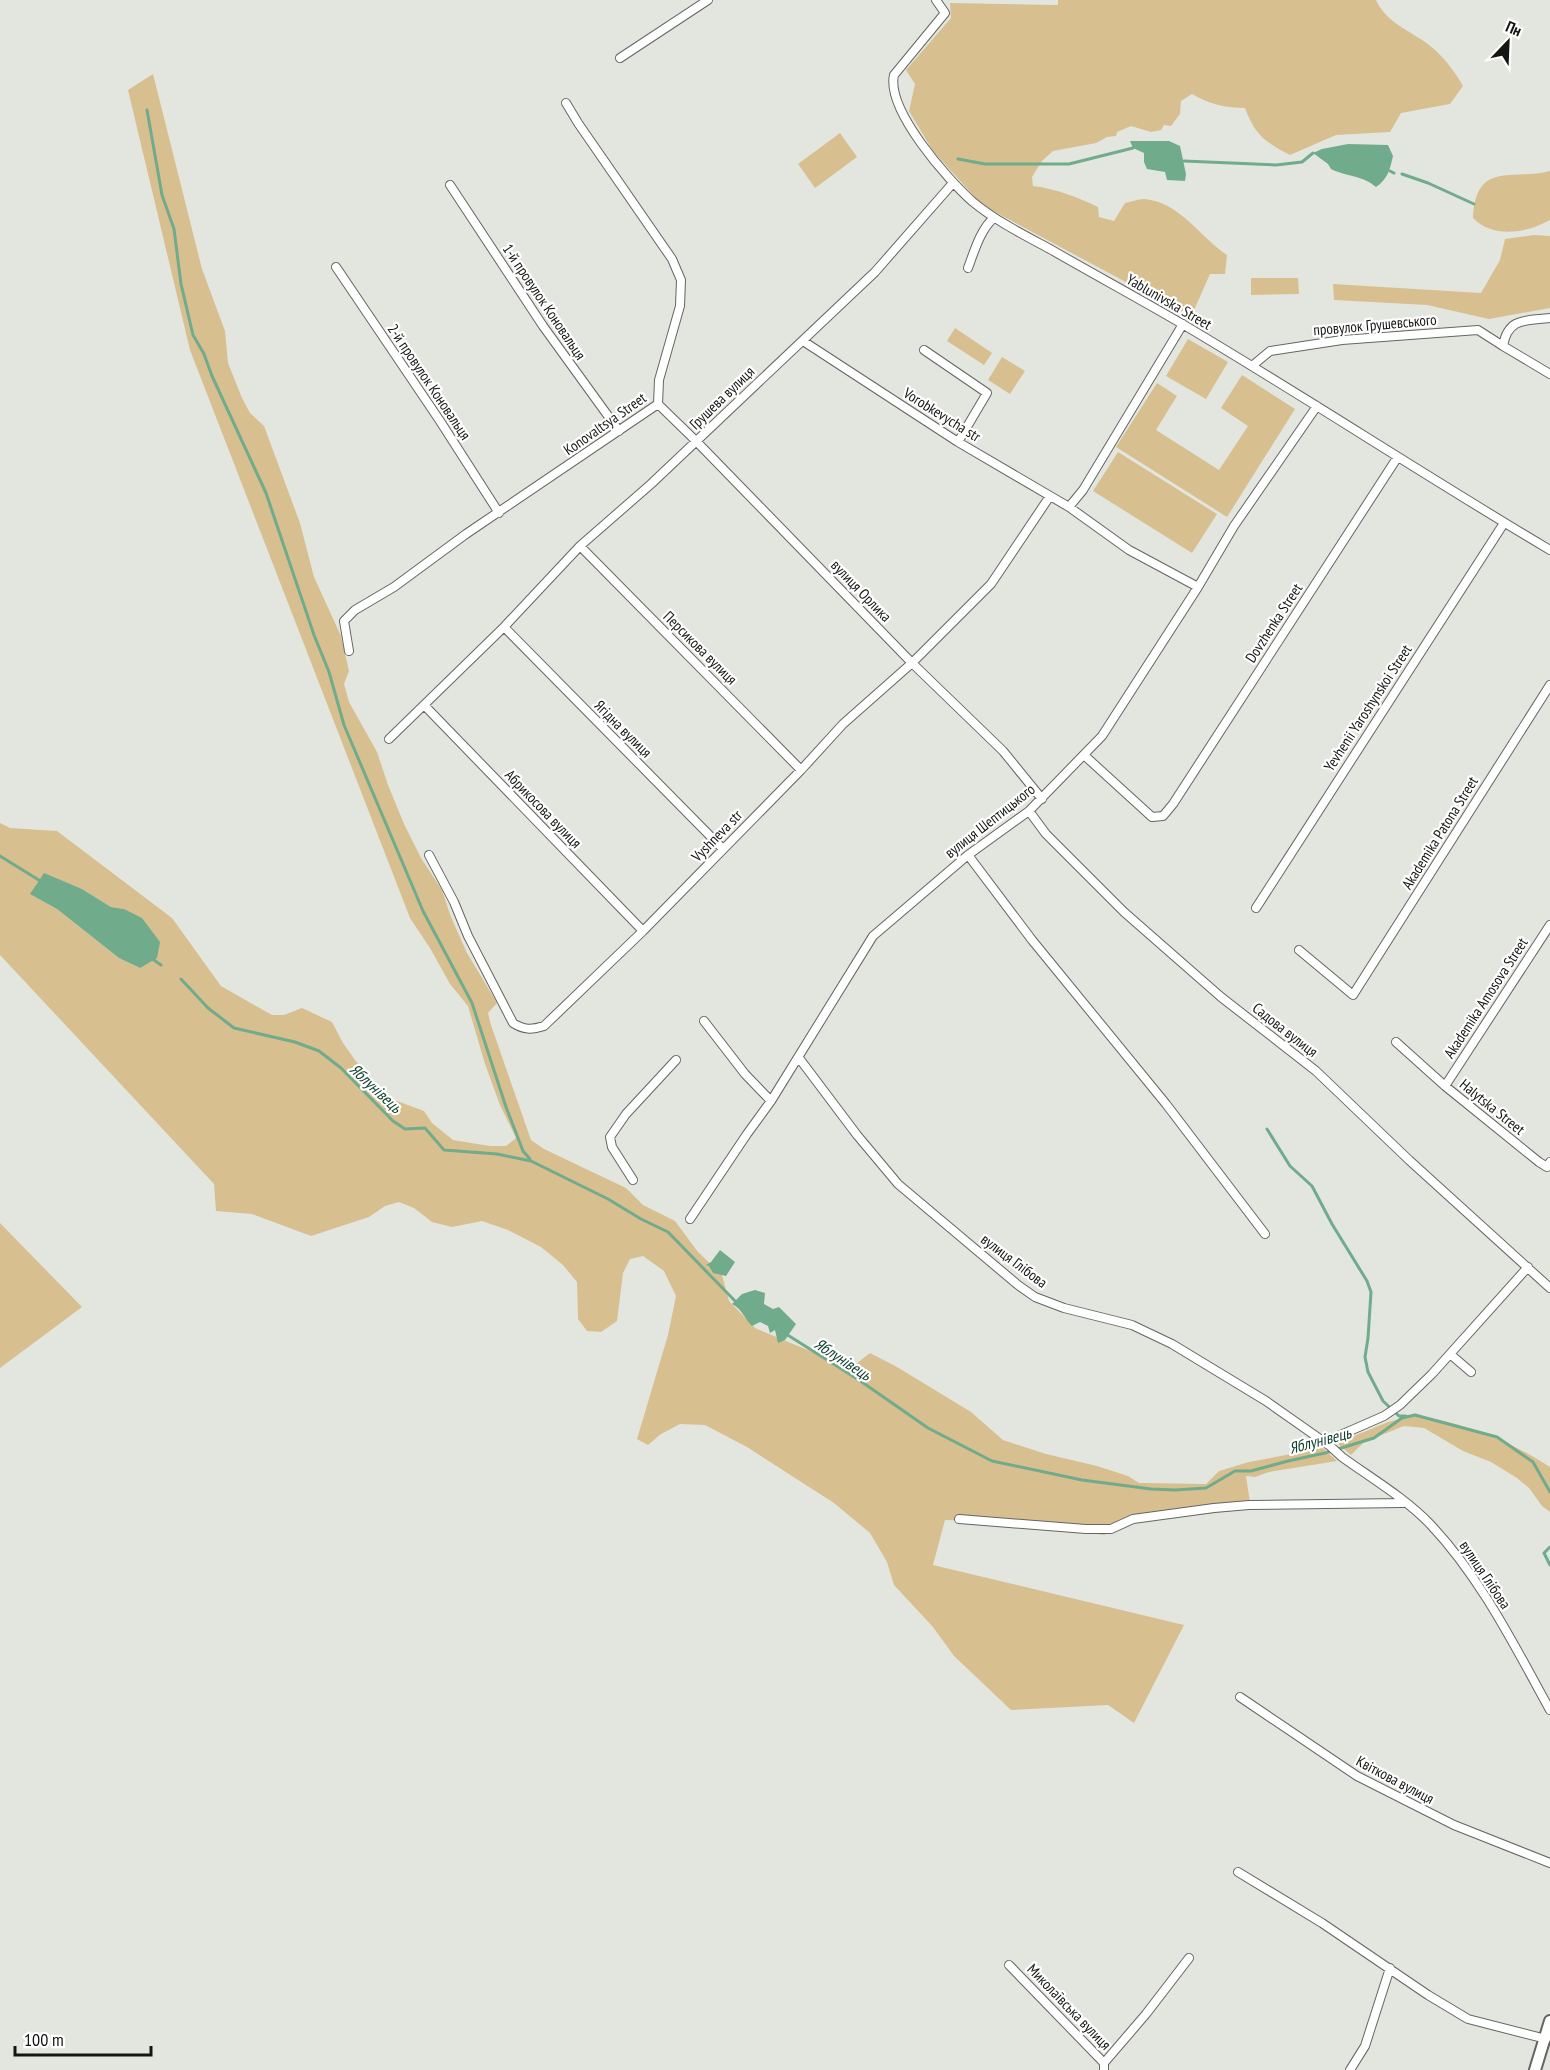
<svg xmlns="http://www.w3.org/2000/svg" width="1550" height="2070" viewBox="0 0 1550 2070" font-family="'PT Sans Narrow',sans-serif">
  <rect width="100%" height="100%" fill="#e3e6df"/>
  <path fill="#d8bf90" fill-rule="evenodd" d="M1058,0H1376C1387,25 1415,32 1434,49C1446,60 1455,72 1463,86L1450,104L1401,113L1390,132L1336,135L1290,155C1265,142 1255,135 1245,108C1225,108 1209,104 1192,94L1181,101L1180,114L1171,126L1164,125L1161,130L1151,132L1131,126L1117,132L1116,136L1107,137L1096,143L1053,151L1042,161L1032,177L1033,186C1057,189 1077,197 1098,207L1099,217L1114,221L1125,203C1131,202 1138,199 1144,199C1180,202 1200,237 1227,255L1225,274H1210L1191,317L982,205L933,151L909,111L915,84L906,70L951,18L950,3L1058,5Z
    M153,74L202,269L225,331L228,363L242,398L250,413L264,426L300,523L314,577L341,636L349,671L344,684L349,702L377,752L388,785L404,824L421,858L442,890L451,917L467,953L497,1003L488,1013L491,1025L531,1140L544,1149L626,1188L643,1205L675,1221L698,1252L722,1275L729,1301L755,1328L851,1368L870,1353L897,1367L971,1412L1003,1440L1046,1454L1097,1466L1128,1476L1139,1483L1206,1484L1219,1471L1249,1462L1323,1448L1337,1461L1269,1472L1255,1477L1246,1476L1251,1509L1136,1522L1104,1535L997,1522L945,1520L933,1565L1184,1625L1134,1723L1108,1705L1011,1710L954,1656L933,1627L894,1585L887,1562L870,1533L834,1503L747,1447L705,1425L680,1424L661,1434L648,1445L637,1439L668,1335L676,1296L664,1271L643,1256L630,1259L623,1273L617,1321L601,1332L587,1331L578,1319L577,1282L563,1265L541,1247L508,1230L482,1221L452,1227L432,1222L414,1208L399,1202L385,1206L369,1217L311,1236L252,1214L216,1211L214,1184L0,955V823L10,828L57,831L172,918L221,986L272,1015H284L302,1008L332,1022L343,1043L355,1060L389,1098L424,1111L432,1123L453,1140L490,1146H506L516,1138L500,1105L485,1064L468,1006L450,984L430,948L410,918L190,350L128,90ZM44,874L82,889L111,907L124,909L140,968L119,958L57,909L31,894Z
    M840,133L857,157L815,188L798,164Z
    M1550,171V220C1527,233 1493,239 1473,218C1476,160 1512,181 1550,171Z
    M1534,235L1550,236V308L1489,319L1427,305L1334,300L1333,284L1481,293L1500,260L1505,239Z
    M1251,278H1298L1299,294L1251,295Z
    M955,328L992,353L984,365L947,341Z
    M1188,339L1228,362L1206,399L1166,376Z
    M1002,357L1025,371L1010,394L988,380Z
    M1242,375L1295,409L1227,517L1116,447L1157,383L1177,396L1156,430L1219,470L1248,426L1221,408Z
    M1118,452L1217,514L1192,553L1093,491Z
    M0,1223L82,1307L0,1368Z
    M1415,1415C1463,1423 1509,1440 1550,1467V1512L1542,1506L1529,1488L1517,1478L1491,1462L1463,1451L1424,1428L1404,1426L1364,1442L1351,1455L1337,1443L1388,1422Z"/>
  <path fill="#70ab8c" d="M1130,141H1169L1180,146L1186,174L1185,181L1167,180L1165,172L1147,169L1144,162V153L1133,148Z
    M1348,144L1388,145L1393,156C1390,169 1388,179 1376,187C1362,175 1347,177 1331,169L1328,164L1313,153L1322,149Z
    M44,873L82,889L111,907L124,909L142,918L160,942L157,958L140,968L119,958L57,909L30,894Z
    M720,1250L735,1262L726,1276L713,1273L709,1266L706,1265L711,1262Z
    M755,1290L765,1293L764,1304L773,1309L779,1307L796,1324L785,1340L778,1343L775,1330L770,1333L768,1326L760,1322L752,1326C744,1318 742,1309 732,1304L742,1294Z"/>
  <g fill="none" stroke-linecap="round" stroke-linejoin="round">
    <path stroke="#70ab8c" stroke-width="3" d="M147,110L162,195L174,229L181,284L193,335L204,354L212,376L266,493L314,635L329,672L344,725L423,911L472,1003L506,1107L523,1151L530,1159
      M958,159L985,164H1069L1133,148
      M1184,161L1276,165L1302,162L1313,153
      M1390,171L1394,173
      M1402,174L1428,183L1474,204
      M0,856L42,882
      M151,958L161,965
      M181,979L208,1008L234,1028L295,1042L319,1051L341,1068L393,1121L405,1129L425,1128L444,1150L497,1154L531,1161L608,1199L641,1219L668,1232L737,1303
      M1267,1129L1290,1166L1312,1186L1332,1224L1367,1281L1371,1292L1368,1338L1365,1357L1368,1372L1383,1401L1399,1416H1406
      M786,1334L859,1380L928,1428L992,1461L1082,1480L1151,1489L1175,1490L1206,1488L1235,1471H1251L1288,1461L1325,1453L1374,1438L1402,1418L1415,1415L1497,1437L1533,1462L1550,1492
      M1550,1547L1544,1553L1550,1565"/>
    <g stroke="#646660" stroke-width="10">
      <path id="minor" d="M936,0L945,13L894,75C886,110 948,180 973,202C996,221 1024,235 1050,249C1095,275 1140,299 1184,325C1307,398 1427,477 1550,550
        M620,58L708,0
        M566,103L578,123L672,259L681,280L680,306L659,380L658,404
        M450,185L543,326L619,431
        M336,267L440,421L499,513
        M968,268C974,252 981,228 994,218
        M1550,318C1526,321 1508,317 1503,346L1550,374
        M803,341L958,442L1069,507L1129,550L1198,587
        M924,350L987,393L958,442
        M1252,366L1270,351L1342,340L1478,330L1503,346
        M658,404L696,441L912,663L1003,751L1042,799
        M1069,507L1083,490L1183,324
        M580,546L801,770
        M504,627L723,849
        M349,651L344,621L355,610L394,587L466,534L658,404
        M424,705L643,931
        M389,739L504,627L580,546L651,484L875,272L953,183
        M1085,756L1152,817L1163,816L1173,804L1397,458
        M1029,811L1046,834L1124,912L1221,997L1316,1071L1409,1160L1550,1288
        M429,855L454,902L468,936L513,1023C524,1030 531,1030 544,1026L643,931L801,770L843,724L912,663L991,584L1050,496
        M968,855L1032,940L1166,1104L1265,1234
        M1256,908L1504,523
        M1299,950L1353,995L1550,685
        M704,1021L745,1074L771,1101
        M1396,1042L1445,1086L1539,1162L1547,1167L1550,1162
        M799,1058L857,1135L898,1184L1018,1285L1035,1297L1064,1308L1132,1325L1172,1344L1266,1401L1330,1446L1342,1457C1371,1478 1405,1498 1430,1524C1481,1578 1514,1645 1550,1710
        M1445,1086L1550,925
        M633,1180L612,1147L610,1137L626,1114L676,1060
        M690,1219L747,1134L771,1101L873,936L968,855L1029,811L1102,736L1198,587L1234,526L1317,406
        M1450,1354L1471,1372
        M1327,1444L1336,1437L1384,1416L1400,1405L1432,1374L1528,1267
        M959,1519L1086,1529H1111L1133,1519L1214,1508L1249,1505L1403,1503
        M1240,1697L1357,1776L1454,1825L1550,1863
        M1238,1872L1322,1923L1428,1995L1468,2019L1546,2039
        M1009,1965L1104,2063V2070
        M1104,2063L1146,2014L1189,1958
        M1350,2070L1365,2046L1390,1968"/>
    </g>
    <g stroke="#646660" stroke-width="14">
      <path id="secondary" d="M1535,2070L1550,2021"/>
    </g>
    <use href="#minor" stroke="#fff" stroke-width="8"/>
    <use href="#secondary" stroke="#fff" stroke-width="10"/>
  </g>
  <g text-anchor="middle" stroke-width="4.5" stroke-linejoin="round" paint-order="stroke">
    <g font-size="15" fill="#151614" stroke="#fff">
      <text transform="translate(544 302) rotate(56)" y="5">1-й провулок Коновальця</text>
      <text transform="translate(1169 302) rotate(30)" y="5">Yablunivska Street</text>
      <text transform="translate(1375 325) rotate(-5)" y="5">провулок Грушевського</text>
      <text transform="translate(429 382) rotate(56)" y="5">2-й провулок Коновальця</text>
      <text transform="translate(722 398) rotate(-44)" y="5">Грушева вулиця</text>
      <text transform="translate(942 415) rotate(32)" y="5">Vorobkevycha str</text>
      <text transform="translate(605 424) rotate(-35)" y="5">Konovaltsya Street</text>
      <text transform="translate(861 591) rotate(46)" y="5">вулиця Орлика</text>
      <text transform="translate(1274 623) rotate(-57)" y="5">Dovzhenka Street</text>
      <text transform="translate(700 648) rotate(45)" y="5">Персикова вулиця</text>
      <text transform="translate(1368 708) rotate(-57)" y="5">Yevhenii Yaroshynskoi Street</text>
      <text transform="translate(623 729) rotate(45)" y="5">Ягідна вулиця</text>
      <text transform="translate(543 809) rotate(46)" y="5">Абрикосова вулиця</text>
      <text transform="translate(990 821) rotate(-38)" y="5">вулиця Шептицького</text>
      <text transform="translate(1440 833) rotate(-58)" y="5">Akademika Patona Street</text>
      <text transform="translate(717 836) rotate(-46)" y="5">Vyshneva str</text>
      <text transform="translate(1486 998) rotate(-57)" y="5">Akademika Amosova Street</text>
      <text transform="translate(1285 1030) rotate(38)" y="5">Садова вулиця</text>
      <text transform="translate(1492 1107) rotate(39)" y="5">Halytska Street</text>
      <text transform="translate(1014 1261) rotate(37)" y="5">вулиця Глібова</text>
      <text transform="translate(1485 1575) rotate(56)" y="5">вулиця Глібова</text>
      <text transform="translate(1395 1780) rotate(28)" y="5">Квіткова вулиця</text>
      <text transform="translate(1069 2007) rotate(46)" y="5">Миколаївська вулиця</text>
    </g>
    <g font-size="16" font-style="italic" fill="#0d3e2a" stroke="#fff">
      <text transform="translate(376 1088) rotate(43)" y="6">Яблунівець</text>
      <text transform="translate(843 1359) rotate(33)" y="6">Яблунівець</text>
      <text transform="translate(1320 1440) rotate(-15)" y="6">Яблунівець</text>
    </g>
  </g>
  <g transform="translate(1508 42) rotate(23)" stroke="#ffffff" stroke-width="4.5" paint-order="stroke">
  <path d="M0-4.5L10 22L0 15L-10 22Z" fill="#151614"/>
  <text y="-9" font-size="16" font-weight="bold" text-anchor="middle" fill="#151614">Пн</text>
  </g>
  <path d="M15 2046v9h136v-9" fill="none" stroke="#151614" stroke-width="3"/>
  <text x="24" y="2046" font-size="18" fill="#151614" stroke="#ffffff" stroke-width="4.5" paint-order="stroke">100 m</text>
</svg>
